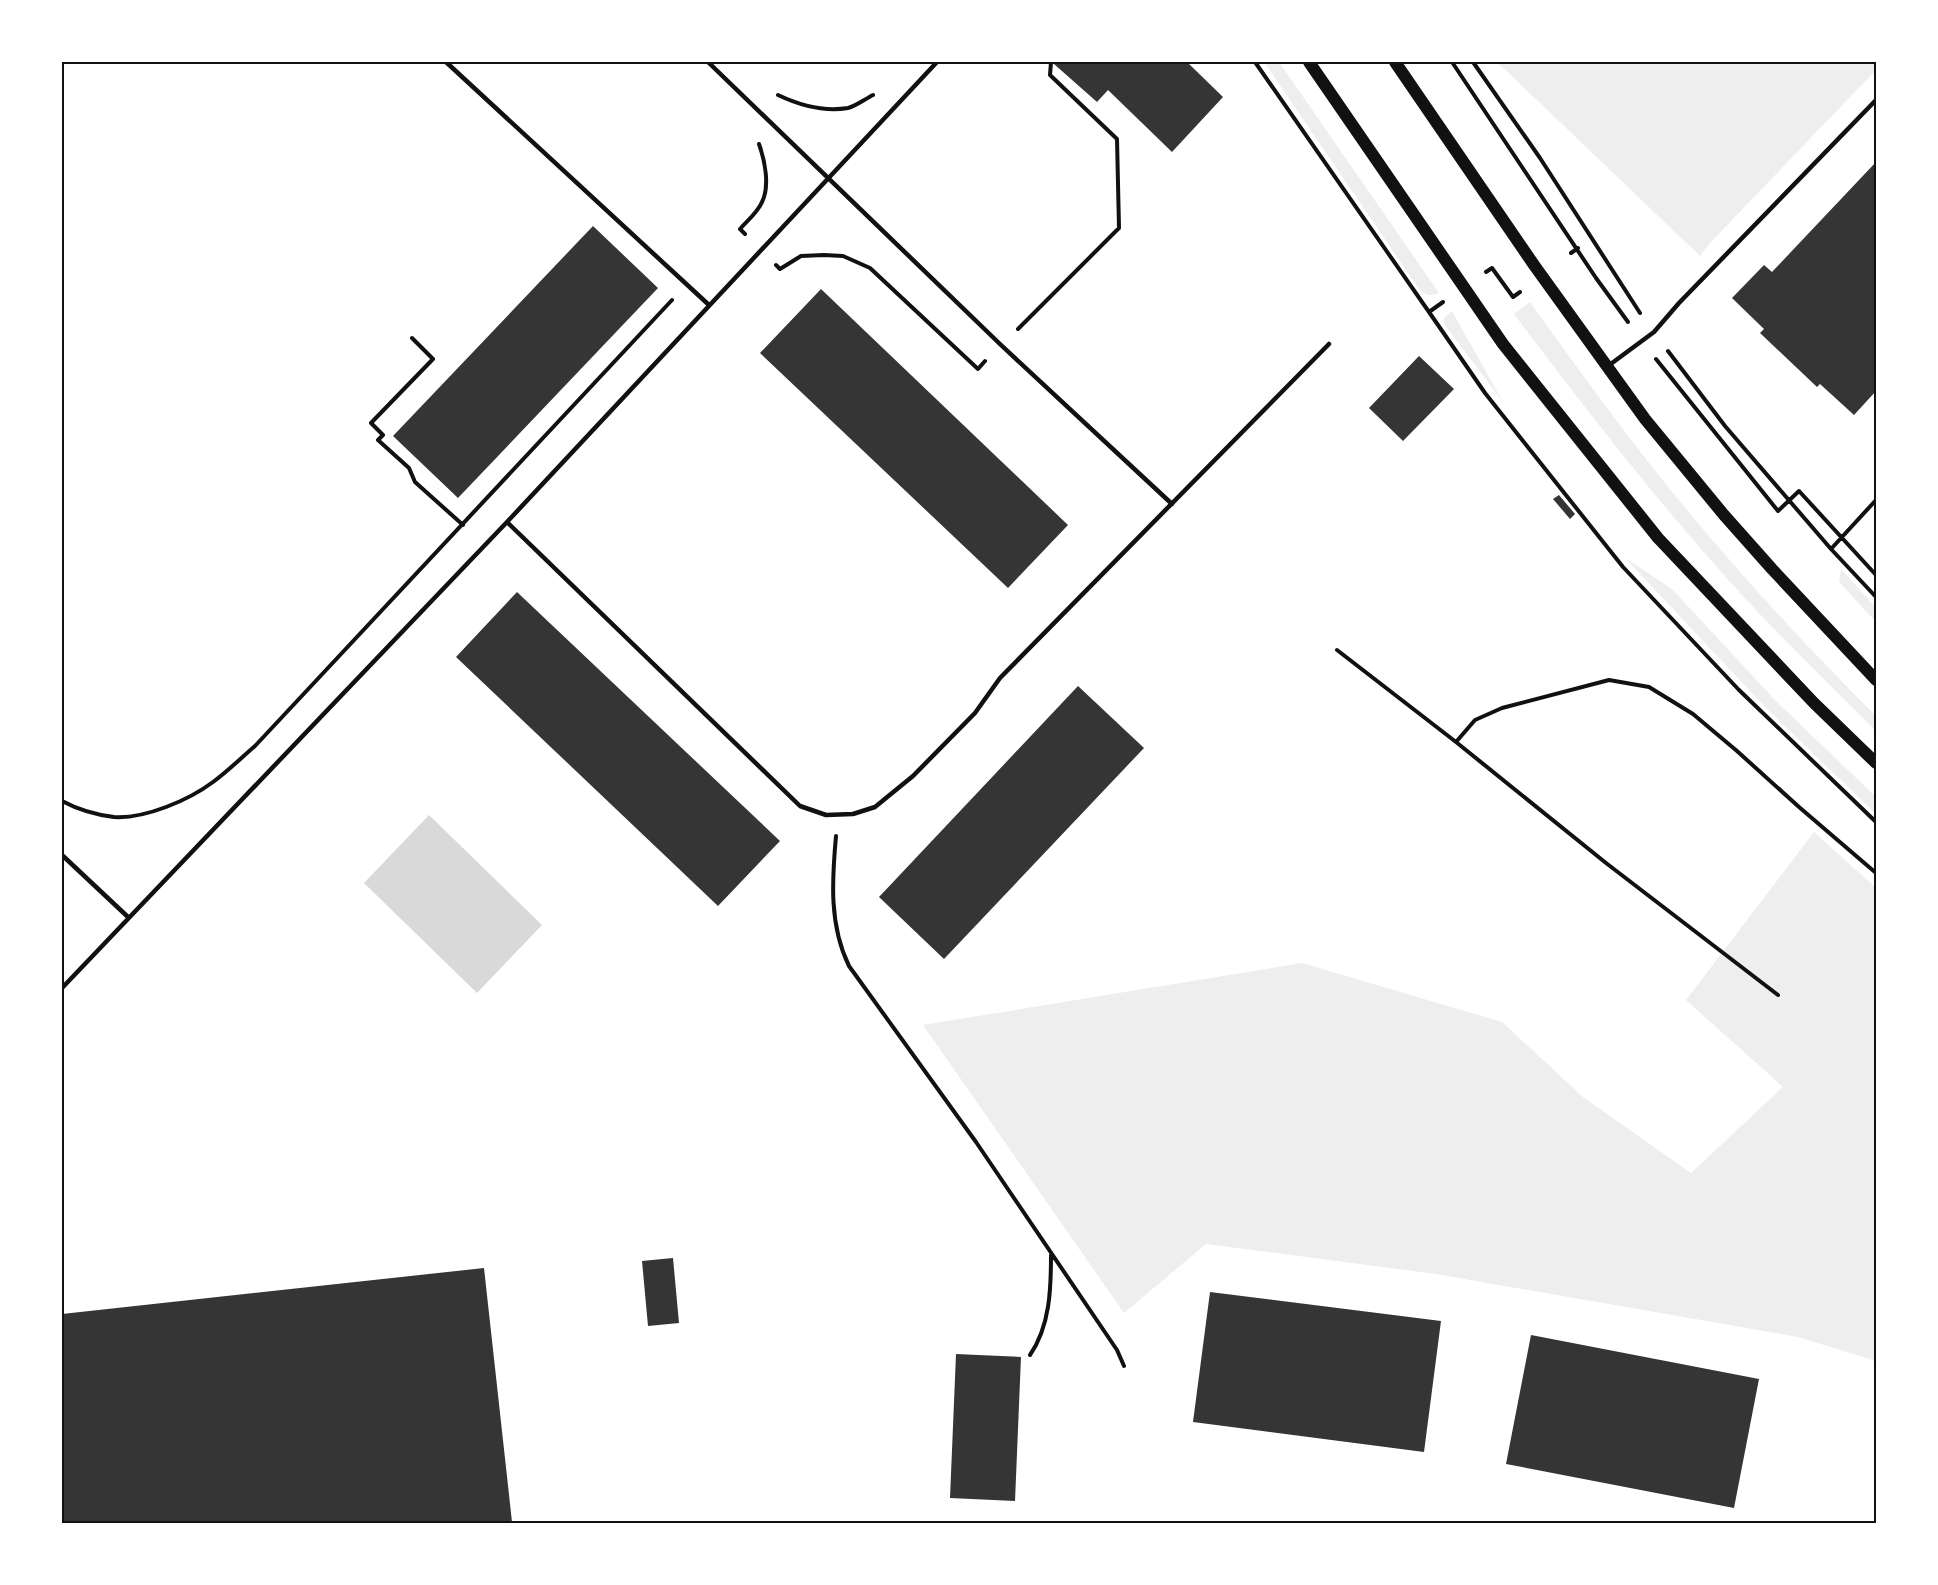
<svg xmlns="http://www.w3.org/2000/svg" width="1938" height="1585" viewBox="0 0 1938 1585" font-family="Quicksand,sans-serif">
  <rect width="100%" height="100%" fill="#fff"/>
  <path fill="#eee" d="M1264,62H1279L1439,293C1429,297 1426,295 1419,289Z
    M1497,62H1876V70L1709,244L1700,256Z
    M1530,302C1568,355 1606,408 1646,459C1717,550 1795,635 1876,716V731C1828,683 1779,636 1733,585C1655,499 1584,407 1514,314Z
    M1452,311L1503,402L1444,324V318Z
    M1625,558L1672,589L1775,700L1876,797V814L1766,708Z
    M1841,569L1876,608V622L1839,582Z
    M1814,832L1876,888V1361L1798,1337L1436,1274L1206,1244L1124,1313L923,1025L1302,963L1502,1022L1583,1097L1691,1173L1783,1087L1686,1000Z"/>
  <path fill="#d9d9d9" d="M429,815L542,925L477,993L364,883Z"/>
  <path fill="#353535" d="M1056,62H1187L1223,97L1172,152L1108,90L1097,102L1054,64Z
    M1876,162V391L1854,415L1820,384L1817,387L1760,333L1764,329L1732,298L1764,265L1772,272Z
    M593,226L658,288L458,498L393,436Z
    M821,289L1068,525L1008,588L760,353Z
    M1419,356L1454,389L1403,441L1369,408Z
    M1559,495L1575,514L1570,519L1553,499Z
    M517,592L780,841L718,906L456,657Z
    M1078,686L1144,748L944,959L879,897Z
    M673,1258L679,1323L648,1326L642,1261Z
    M484,1268L512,1522L497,1524H62V1314Z
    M1210,1292L1441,1321L1424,1452L1193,1422Z
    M1531,1335L1759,1379L1734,1508L1506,1464Z
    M956,1354L1021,1357L1015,1501L950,1498Z"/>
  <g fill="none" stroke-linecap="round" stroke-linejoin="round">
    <path stroke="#111" stroke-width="4" d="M1255,62L1429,312
      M1452,62L1596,278L1628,322
      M1473,62L1540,158L1640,313
      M778,95C799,105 824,112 848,108C856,106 865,99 873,95
      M745,234L740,229C747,221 758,212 762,202C770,186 765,161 759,144
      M1571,253L1578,248
      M776,265L780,269L801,256L824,255L843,256L870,268L978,369L985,361
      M1486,272L1492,268L1513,297L1520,292
      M1443,302L1429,312L1485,393L1623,567L1739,690L1876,822
      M1018,329L1119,228L1117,139L1050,75L1051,62
      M412,338L433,359L371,423L383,435L378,440L409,468L415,482L463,525
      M1668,351L1725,426L1831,549L1876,597
      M1656,359L1778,511L1799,491L1876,575
      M1831,549L1876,500
      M1337,650L1456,742L1606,863L1778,995
      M1456,742L1475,720L1502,708L1609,680L1649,687L1693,714L1737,751L1799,807L1876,873
      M62,801C77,809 97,815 114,817C145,819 189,800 213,782C228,771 241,758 255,746L672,300
      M836,836C832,880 829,925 849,966L976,1142L1117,1350L1124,1366
      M1030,1355C1050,1326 1051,1289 1051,1255"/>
    <path stroke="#111" stroke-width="4.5" d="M446,62L709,305
      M708,62L1001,345L1172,504
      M1608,366L1654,332L1679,303L1876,100
      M507,522L800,806L826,815L853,814L875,807L913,776L975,713L1000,678L1329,344
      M62,855L128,917
      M62,988L507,522L937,62"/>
    <path stroke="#111" stroke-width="12" d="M1309,62L1503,344L1658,538L1814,703L1876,763
      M1395,62L1534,265L1645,419L1724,515L1772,569L1876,680"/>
  </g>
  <rect width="1938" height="1585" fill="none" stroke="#ffffff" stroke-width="126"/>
  <rect x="63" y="63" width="1812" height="1459" fill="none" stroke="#111" stroke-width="2"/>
</svg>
